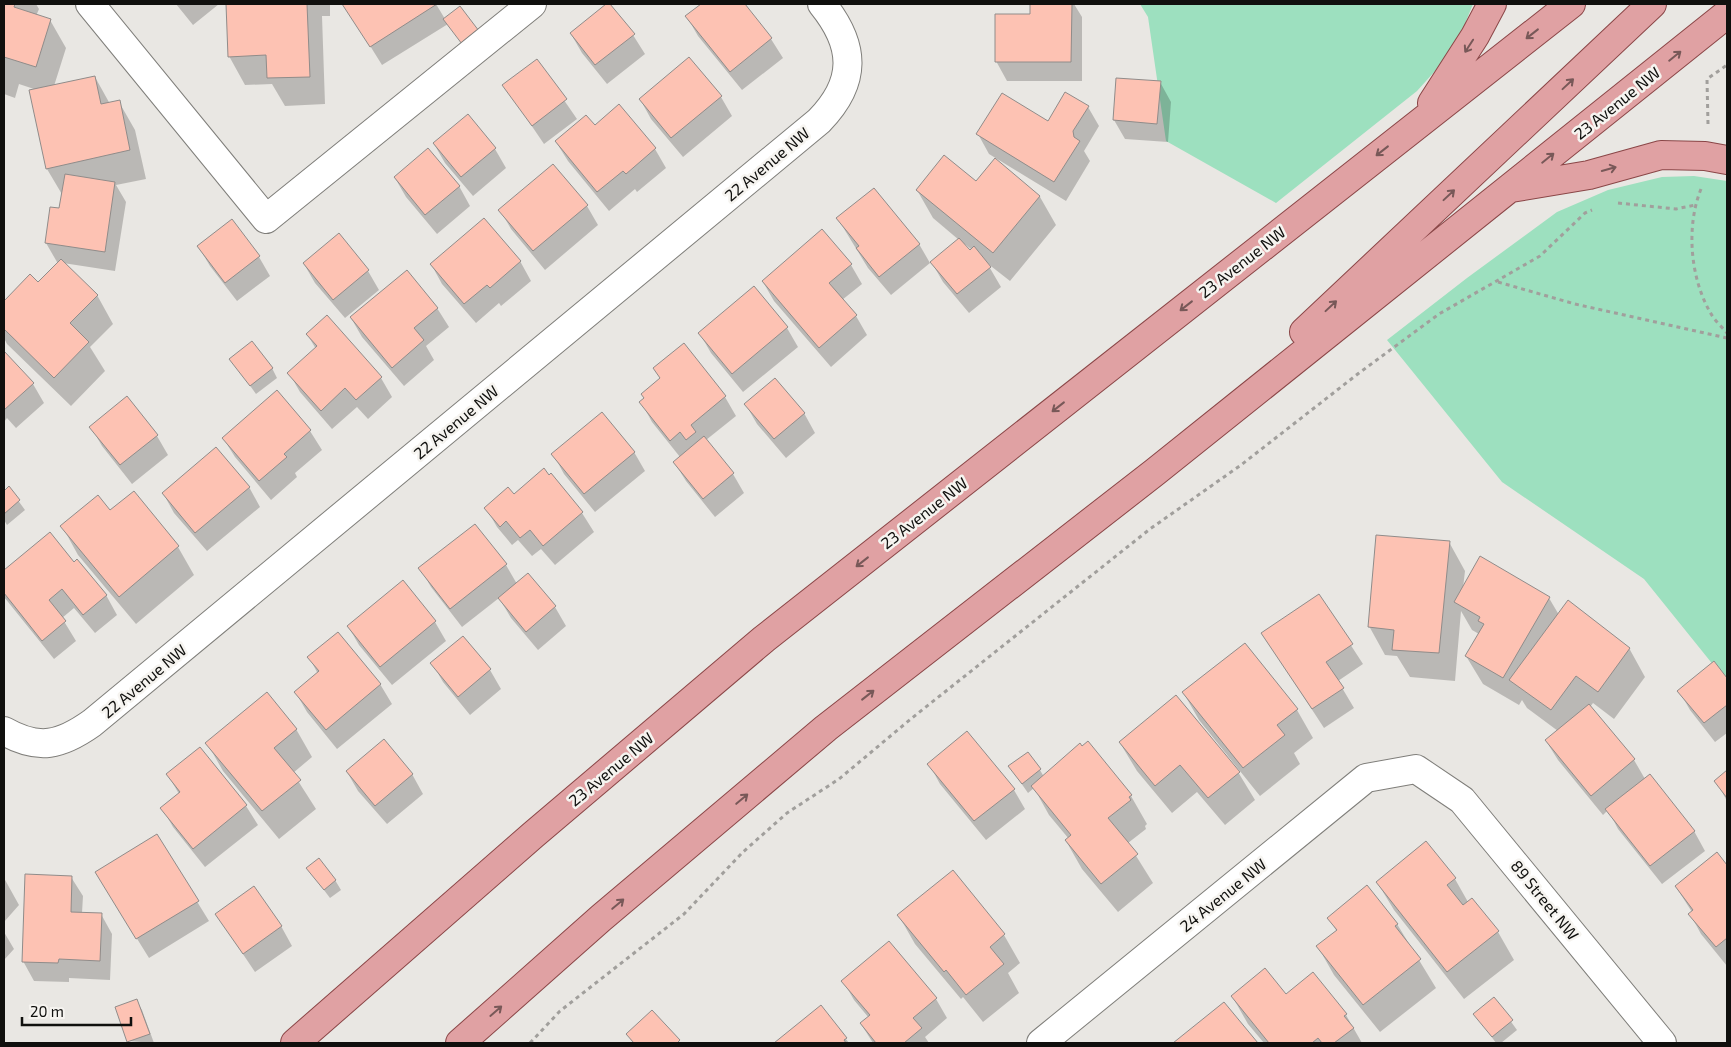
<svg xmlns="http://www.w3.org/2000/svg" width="1731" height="1047" viewBox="0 0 1731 1047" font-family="'Exo 2',sans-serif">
  <rect width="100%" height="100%" fill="#e9e7e3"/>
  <path fill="#9de0bf" d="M1140,4H1473L1464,26L1444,61L1417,91L1276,203L1166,141L1148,17Z
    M1694,176L1727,181V682L1644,579L1502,482L1387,340L1467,278L1557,212L1608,190L1662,177Z"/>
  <path fill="#0003" fill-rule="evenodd" d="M4,4H36L39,9L36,16L50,20L66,48L54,86L95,77L110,104L119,102L135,130L146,179L116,185L126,202L115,271L63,263L97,295L113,324L90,347L105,371L71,406L7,344L4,338V303L30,276L38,284L60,263L57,262L46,243L60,209L63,196L47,169L30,91L37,90L19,84L15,98L4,94Z
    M176,4H219L193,25Z
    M227,4H330V16H322L325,104L285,106L272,84L245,85L229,56Z
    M344,4H436L448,24L382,65Z
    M609,4L633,35L645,54L607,84L582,53L571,34Z
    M703,4H743L771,39L783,58L742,90L698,36L687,17Z
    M1032,4H1074L1082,17V81H1007L996,61L1032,15Z
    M537,61L577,119L544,144L504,85Z
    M1160,82L1171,102L1168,142L1125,139L1114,120Z
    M721,97L732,116L683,157L651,119L640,99Z
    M619,106L655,149L666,168L637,192L635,189L609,211L568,161L556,142L595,127Z
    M1088,107L1099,126L1084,151L1090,161L1066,201L989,154L978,134L1048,123Z
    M434,144L495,149L506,168L473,196L445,163Z
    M995,160L1040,197L1056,225L1010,281L987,263L1001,287L969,313L943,282L932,263L959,240L933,218L917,190L976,183ZM965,244L972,250L969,252Z
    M395,178L459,186L470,206L437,234L406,197Z
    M587,206L598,225L545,270L511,229L500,210Z
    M838,219L919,244L930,263L891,295L868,268Z
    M231,221L259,257L270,276L237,301L210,266L198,246Z
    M520,261L531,281L501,306L499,303L476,323L442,284L431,264Z
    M304,264L368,271L379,290L345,318L315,283Z
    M851,265L862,284L842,300L856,316L867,335L831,367L774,301L763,282Z
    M754,288L787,328L798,347L743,392L711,353L700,334Z
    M437,308L449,327L426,346L434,360L404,386L362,337L351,318Z
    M327,317L381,378L392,397L368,419L357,407L332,429L300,392L289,373L316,349L307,334Z
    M4,352L33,384L44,403L16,428L7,418L4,422Z
    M231,359L272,368L277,378L256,394Z
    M654,368L725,397L736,416L706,440L733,474L744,493L715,517L686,481L674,462L680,457L652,422L641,402L661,379Z
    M277,392L310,431L322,450L295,473L297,477L271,500L235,457L223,438Z
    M746,405L804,413L815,433L786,458L757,424Z
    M91,427L157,436L168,455L132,484L102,446Z
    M634,452L645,471L595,512L564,474L553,454Z
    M551,475L582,513L594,532L555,565L541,549L532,556L518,540L512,545L497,527L486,508Z
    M249,487L260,507L207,551L174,513L163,493Z
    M9,488L25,510L7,525L4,520V493Z
    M133,493L178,547L194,575L136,624L78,555L62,526L110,511Z
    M50,534L74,563L106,595L117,615L95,633L74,608L62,618L76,641L54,659L4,597V571Z
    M1449,542L1465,571L1463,588L1549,598L1559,615L1629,648L1645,677L1614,719L1593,703L1590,707L1634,760L1645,779L1694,831L1705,851L1662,884L1618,829L1608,810L1603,815L1558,760L1546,741L1558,731L1527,708L1522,700L1519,705L1483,684L1466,656L1479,634L1472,630L1461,611L1455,681L1410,677L1397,656L1385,655L1369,626Z
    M506,565L517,584L528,575L555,607L566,626L538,650L511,618L499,598L462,627L431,587L420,568Z
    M1319,596L1363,664L1338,681L1354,708L1324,728L1262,633Z
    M435,622L446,641L392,685L359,645L348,626Z
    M463,637L490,670L501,689L470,715L443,682L432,663Z
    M309,657L380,684L392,704L337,749L307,712L296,693L318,674Z
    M1713,663L1727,680V733L1715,742L1690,710L1679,691Z
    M1183,692L1297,710L1313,738L1294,753L1300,764L1260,796L1199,720Z
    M296,729L312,757L293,773L316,809L279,839L223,771L207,743Z
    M1088,743L1131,796L1147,824L1145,826L1146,829L1128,843L1153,883L1118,912L1082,869L1066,841L1069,839L1049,815L1034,788L1028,793L1010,767L1040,770L1044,777Z
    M1120,743L1238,772L1255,800L1225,825L1197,792L1172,813L1137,771Z
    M200,749L246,806L258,825L205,867L173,827L162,808L179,794L168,775Z
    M929,764L1014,790L1025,809L986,840L940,784Z
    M347,772L412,774L423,794L387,824L358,791Z
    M1727,772V801L1716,781Z
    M156,835L209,921L149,958L108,892Z
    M1426,843L1455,879L1468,902L1498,932L1514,960L1464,999L1394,910L1377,882Z
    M1716,853L1727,867V966L1701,934L1690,914L1692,912L1676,887Z
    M308,869L335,880L341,890L330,898Z
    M953,872L1004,935L1020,963L1008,973L1019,993L983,1022L963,997L961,999L915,944L899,916Z
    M71,877L83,896L82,913L101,914L112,934L110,980L69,978V982L34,981L23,961Z
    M4,878L19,905L4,922Z
    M216,914L281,926L292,946L255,972Z
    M1329,918L1397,924L1436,988L1380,1032L1334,975L1318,947L1337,932Z
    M4,932L14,949L4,960Z
    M843,981L936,999L947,1018L925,1037L929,1043H873L861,1024L869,1018L854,1000Z
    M1286,995L1346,1015L1362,1043H1264L1248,1024L1232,996Z
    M1494,998L1517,1030L1501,1043H1496L1475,1014Z
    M136,1000L142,1010L154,1043L128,1041Z
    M1224,1004L1256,1043H1175Z
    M821,1007L849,1043H776Z
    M652,1011L679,1041L680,1043H633L627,1034Z"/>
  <path fill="#fdc2b3" stroke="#908c8a" d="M4,4H15L14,7L51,19L36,67L4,57Z
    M226,4H307L310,77L267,78L266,55L228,57Z
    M342,4H437L370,47Z
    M606,4H610L635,34L595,65L570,33Z
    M701,4H745L772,38L730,72L685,16Z
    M1030,4H1072L1071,62H995V14H1030Z
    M460,6L479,31L462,44L443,19Z
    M689,57L722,96L671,138L639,99Z
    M537,59L567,99L532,126L502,85Z
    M95,76L101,104L120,100L130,150L46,169L29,90Z
    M1116,78L1161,81L1157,124L1113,120Z
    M1065,92L1089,106L1073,131L1074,137L1080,141L1054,182L976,134L1002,93L1048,121Z
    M619,104L656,148L626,174L623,171L597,192L555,141L586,115L595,125Z
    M468,114L496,148L461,177L433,143Z
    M428,148L460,186L425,215L394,177Z
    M944,155L976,181L995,158L1040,196L993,253L916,190Z
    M553,164L588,205L533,251L498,210Z
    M65,174L115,182L105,252L45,243L50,207L59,208Z
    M874,188L920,244L879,277L856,248L859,246L836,218Z
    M484,218L521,261L490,288L487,285L464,304L430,264Z
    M232,219L260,256L225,283L197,246Z
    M822,229L852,264L829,283L857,315L819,348L762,281Z
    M339,233L369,270L333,300L303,263Z
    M959,238L970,250L974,246L991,267L957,294L930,262Z
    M61,259L98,295L70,323L89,342L54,378L4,329V301L30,274L38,282Z
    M407,270L438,308L414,328L424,340L392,368L350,317Z
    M754,286L788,327L732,374L698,333Z
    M327,315L382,377L356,400L345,388L321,411L287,373L317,346L306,334Z
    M252,341L273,368L250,386L229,359Z
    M684,343L726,396L691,425L696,432L686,440L680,432L670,441L639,402L644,398L641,394L660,378L653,368Z
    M4,351L34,383L4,410Z
    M775,378L805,413L774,439L744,404Z
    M277,390L311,430L284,454L287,457L259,481L222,438Z
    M127,396L158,435L120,465L89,427Z
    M602,412L635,452L584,494L551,454Z
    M704,436L734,473L703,499L673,462Z
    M216,447L250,487L195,533L162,493Z
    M544,468L549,475L551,473L583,512L543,546L530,530L520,538L506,521L500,527L484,508L508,487L514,494Z
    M9,486L20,500L4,514V491Z
    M134,491L179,546L119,597L60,526L98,495L110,510Z
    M475,524L507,564L450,609L418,568Z
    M50,532L74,562L77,559L107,595L83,615L62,589L49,600L66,621L42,641L4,593V570Z
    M1376,535L1450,541L1439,653L1392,650L1394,630L1368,627Z
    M1480,556L1550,597L1503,678L1465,656L1484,624L1478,621L1480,617L1454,602Z
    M528,573L556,606L526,632L498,598Z
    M403,580L436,621L380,667L347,626Z
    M1319,594L1353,644L1326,662L1344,688L1312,709L1261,633Z
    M1568,600L1630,648L1598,692L1576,676L1551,710L1509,680Z
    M338,632L381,684L326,730L294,692L319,671L307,657Z
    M463,636L491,669L458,697L430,663Z
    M1245,643L1298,709L1277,725L1285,735L1243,768L1182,692Z
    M1714,661L1727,678V705L1704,723L1677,691Z
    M267,692L297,729L274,748L301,780L262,811L205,743Z
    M1176,695L1240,772L1208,798L1180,765L1155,786L1119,742Z
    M1589,704L1635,759L1591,796L1545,740Z
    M967,731L1015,789L974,821L927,764Z
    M384,739L413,774L375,806L346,771Z
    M1088,741L1132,795L1129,797L1131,800L1108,818L1138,854L1101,884L1065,840L1071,835L1031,786L1080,743L1082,746Z
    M200,747L247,805L193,849L160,808L180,792L166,774Z
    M1028,752L1041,769L1022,784L1008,766Z
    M1727,770V798L1714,781Z
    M1650,774L1695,831L1650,866L1605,809Z
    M157,834L199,901L136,939L95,872Z
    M1426,841L1456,878L1447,885L1463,905L1472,898L1499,931L1447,972L1376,882Z
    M1717,852L1727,865V938L1716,947L1688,914L1693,910L1675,886Z
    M319,858L336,880L324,890L306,868Z
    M953,870L1005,934L990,947L1004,964L966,995L946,970L944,972L897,915Z
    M25,874L72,876L71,912L102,913L100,961L59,959L58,963L22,962Z
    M1367,885L1398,924L1395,926L1421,959L1363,1005L1316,946L1337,930L1327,918Z
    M254,886L282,926L243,954L215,914Z
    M889,941L937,998L913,1018L922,1028L904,1043H876L860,1023L870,1015L841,981Z
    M1265,968L1286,994L1313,972L1347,1014L1344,1016L1354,1028L1334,1043H1322L1318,1038L1312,1043H1269L1231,996Z
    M1494,997L1513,1020L1492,1037L1473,1014Z
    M137,999L150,1034L127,1042L115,1007Z
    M1224,1002L1258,1043H1173Z
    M821,1005L847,1038L844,1040L846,1043H774Z
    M652,1010L680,1040L677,1043H634L626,1034Z"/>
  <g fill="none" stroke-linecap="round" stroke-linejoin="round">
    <g stroke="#7f7e7a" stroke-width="30">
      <path id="minor" d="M90,4L266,219L532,4
        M4,731C39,751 61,745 92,723L819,121C857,82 856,46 822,4
        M1041,1043L1366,778L1416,769L1462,800L1662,1043"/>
    </g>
    <g stroke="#8a4647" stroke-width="30">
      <path id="major" d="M1432,103L1475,36L1492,4
        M1511,188L1589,175L1661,155L1705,156L1727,160
        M1304,332L1652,4
        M295,1043L533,835L764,639L1571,4
        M460,1043L601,918L826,728L1155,472L1727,14"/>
    </g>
    <path stroke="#a19f9c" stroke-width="3" stroke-dasharray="4 4" stroke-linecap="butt" d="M1708,124L1707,79L1727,65
      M1701,189C1686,226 1690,277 1710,312C1714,320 1722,327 1727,333
      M1618,203L1676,209L1695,205
      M1498,282L1575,304L1727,338
      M530,1043L560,1011L684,914L743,852L787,813L839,779L912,718L1150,529L1241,465L1359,373L1439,314L1540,256L1585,213L1592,210"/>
    <use href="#minor" stroke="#fff" stroke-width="28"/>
    <use href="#major" stroke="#e0a1a3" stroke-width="28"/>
  </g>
  <defs><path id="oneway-shaft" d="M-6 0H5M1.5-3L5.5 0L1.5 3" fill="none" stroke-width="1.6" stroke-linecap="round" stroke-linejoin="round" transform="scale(1.25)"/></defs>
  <g stroke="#785858">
    <use href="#oneway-shaft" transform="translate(1532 34) rotate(142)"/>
    <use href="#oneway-shaft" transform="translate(1469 46) rotate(123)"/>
    <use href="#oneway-shaft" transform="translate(1675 56) rotate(-39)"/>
    <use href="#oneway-shaft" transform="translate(1568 84) rotate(-43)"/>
    <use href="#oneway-shaft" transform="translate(1382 151) rotate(142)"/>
    <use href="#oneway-shaft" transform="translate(1548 158) rotate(-39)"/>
    <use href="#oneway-shaft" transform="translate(1609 169) rotate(-16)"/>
    <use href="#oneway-shaft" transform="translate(1449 195) rotate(-43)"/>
    <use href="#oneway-shaft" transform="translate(1186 306) rotate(142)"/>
    <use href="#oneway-shaft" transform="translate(1331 306) rotate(-43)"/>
    <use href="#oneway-shaft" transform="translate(1058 407) rotate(142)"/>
    <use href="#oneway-shaft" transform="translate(862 562) rotate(142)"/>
    <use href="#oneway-shaft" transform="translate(868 695) rotate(-38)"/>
    <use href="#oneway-shaft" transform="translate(742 799) rotate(-40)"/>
    <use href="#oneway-shaft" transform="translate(618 904) rotate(-40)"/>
    <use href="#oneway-shaft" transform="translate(496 1011) rotate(-41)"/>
  </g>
  <g text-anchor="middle" stroke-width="5" stroke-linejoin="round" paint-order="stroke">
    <g font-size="16" fill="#10100e" stroke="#f6f4f0">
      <text transform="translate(1617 103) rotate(-39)" y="6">23 Avenue NW</text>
      <text transform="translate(767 164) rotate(-40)" y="6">22 Avenue NW</text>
      <text transform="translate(1242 262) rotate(-38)" y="6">23 Avenue NW</text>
      <text transform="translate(456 422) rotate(-40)" y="6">22 Avenue NW</text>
      <text transform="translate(924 513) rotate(-38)" y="6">23 Avenue NW</text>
      <text transform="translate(144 681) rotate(-40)" y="6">22 Avenue NW</text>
      <text transform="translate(611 769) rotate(-40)" y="6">23 Avenue NW</text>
      <text transform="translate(1223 895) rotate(-39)" y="6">24 Avenue NW</text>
      <text transform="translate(1545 900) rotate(51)" y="6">89 Street NW</text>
    </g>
  </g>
  <rect width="1731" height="1047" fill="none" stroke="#10100e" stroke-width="10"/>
  <path d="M22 1017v8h109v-8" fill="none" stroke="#10100e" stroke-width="2.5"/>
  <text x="30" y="1017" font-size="15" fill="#10100e" stroke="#f6f4f0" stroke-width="4" paint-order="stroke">20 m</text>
</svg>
